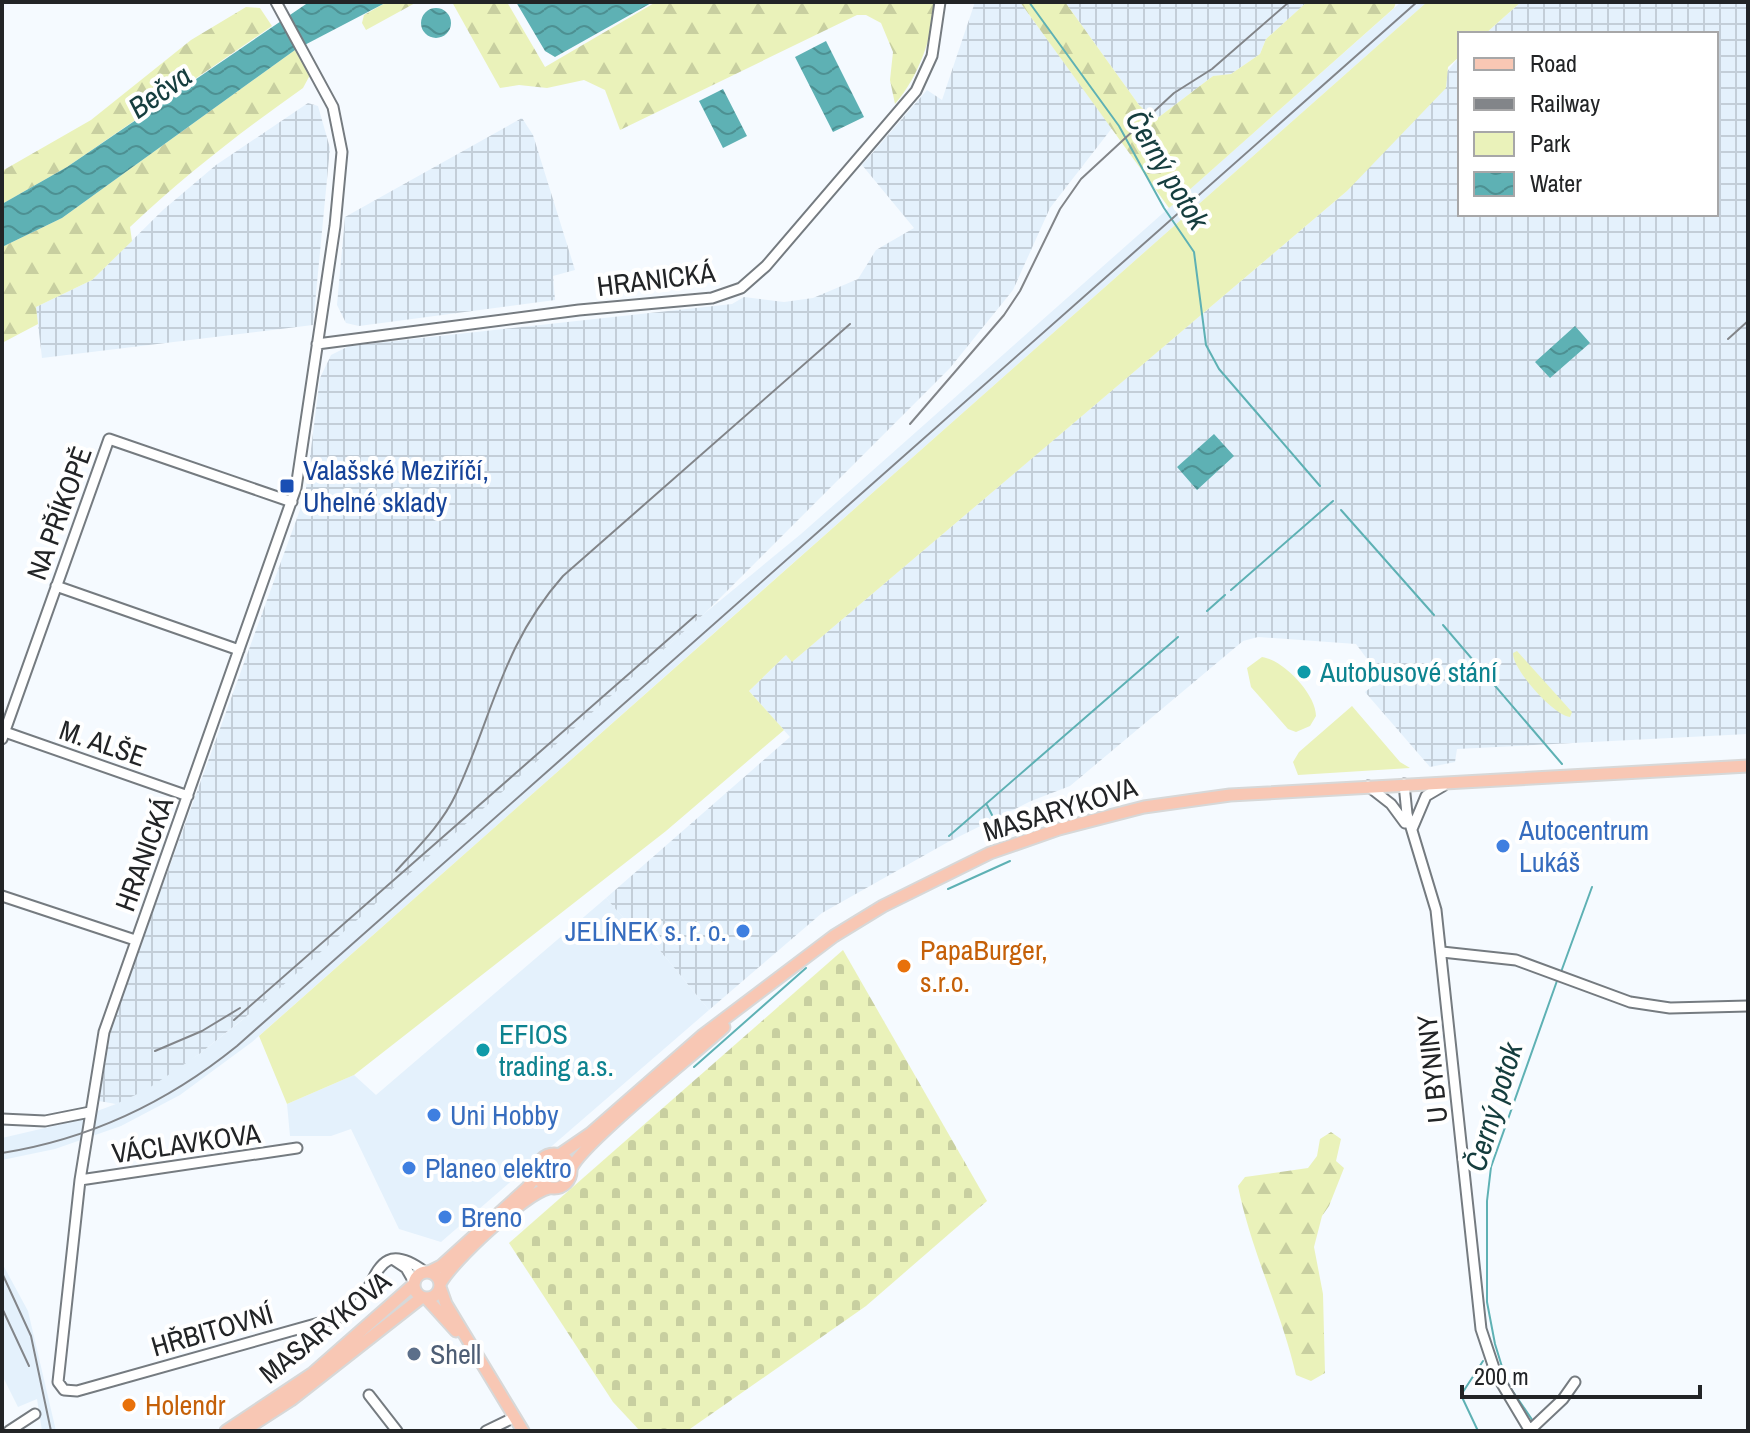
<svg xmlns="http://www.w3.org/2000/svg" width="1750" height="1433" viewBox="0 0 1750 1433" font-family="'Archivo Narrow',sans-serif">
  <defs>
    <pattern id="industrial-grid" width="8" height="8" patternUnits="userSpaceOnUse" patternTransform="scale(2)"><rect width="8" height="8" fill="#e4f1fc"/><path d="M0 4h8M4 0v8" fill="none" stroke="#c3ced8"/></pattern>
    <pattern id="forest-firs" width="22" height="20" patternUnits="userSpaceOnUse" patternTransform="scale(2)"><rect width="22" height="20" fill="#eaf2ba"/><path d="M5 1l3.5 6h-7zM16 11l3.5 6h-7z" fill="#c8cfa0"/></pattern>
    <pattern id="cemetery-stones" width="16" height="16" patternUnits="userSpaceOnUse" patternTransform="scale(2)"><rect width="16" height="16" fill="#eaf2ba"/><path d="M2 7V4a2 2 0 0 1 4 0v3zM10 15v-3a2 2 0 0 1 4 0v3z" fill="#c8cfa0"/></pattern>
    <pattern id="water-waves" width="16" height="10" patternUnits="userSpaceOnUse" patternTransform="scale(2)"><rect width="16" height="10" fill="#5eb1b4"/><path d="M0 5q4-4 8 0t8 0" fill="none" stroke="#4d9092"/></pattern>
  </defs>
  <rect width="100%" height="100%" fill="#f5faff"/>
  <path fill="#e4f1fc" d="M1401,2H1427L252,1042L180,1095L121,1126L55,1149L2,1160V1138L62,1124L116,1104L198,1055L241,1021L705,613L801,534Z
    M606,898L627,922L643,930L709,1010L441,1242L399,1229L351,1129L331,1136H290L287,1104L354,1075L376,1095Z
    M2,1263L28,1311L56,1431H42L37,1399L18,1407L2,1375Z"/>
  <path fill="url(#industrial-grid)" d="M975,2H1020L1112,128L1050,208L1013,290L950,368L705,613L263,1003L198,1055L146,1090L116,1104L99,1101L112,1024L305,496L320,378L331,355L349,346L732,304L744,297L784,302L813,298L858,279L876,250L914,228L862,165L927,90L942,100Z
    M1065,2H1307L1266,39L1260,54L1231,74L1213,76L1155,120L1139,105Z
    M1521,2H1748V734L1457,749L1455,762L1430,767L1365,692L1382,679L1356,644L1258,637L1243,641L1070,786L1031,801L948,842L822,913L709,1010L643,930L627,922L606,898L790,737L749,691L786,655L793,661L1347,191L1460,56V214H1716V34H1485Z
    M308,103L318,106L330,148L313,325L42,358L36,307L92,280L163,210L216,165Z
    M522,118L533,135L575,270L553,276L555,300L359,326L346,323L337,305L345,217Z"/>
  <path fill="#eaf2ba" d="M1427,2H1521L1485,34H1460V56L1448,67L1446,88L1347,191L792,662L786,655L749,691L784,730L666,831L354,1075L287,1104L259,1036Z
    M1517,651L1572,712L1570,717C1554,716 1512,669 1513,653Z
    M1262,657C1283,660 1316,694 1316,716L1310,726L1296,732L1288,729L1251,687L1247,668Z
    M1352,706L1400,762L1410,768L1298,775L1293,762L1299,752Z"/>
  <path fill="url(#forest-firs)" d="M387,2H417L366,30L362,23L364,15Z
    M452,2H507L545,67L656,2H939C929,39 921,74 895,104L890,80L893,52L881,23L866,15H857L620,130L605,90L584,80L547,88L519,85L500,88Z
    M1020,2H1065L1139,105L1155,120L1213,76L1231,74L1260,54L1266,39L1307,2H1396L1394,8L1169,208Z
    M246,7L260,8L272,26L67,167L2,204V171L91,120L191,40Z
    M295,50L310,75L303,88C242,131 184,176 130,227L132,241L92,280L36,307L38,324L2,343V247L62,218Z
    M1331,1132L1341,1139L1336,1161L1344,1168L1329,1206L1322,1216L1314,1247L1323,1294L1325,1373L1311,1381L1296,1375C1281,1310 1251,1251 1238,1186L1245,1177L1308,1168L1317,1156L1320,1139Z"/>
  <path fill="url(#cemetery-stones)" d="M843,950L987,1201L866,1306L687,1431H640L613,1402L509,1243Z"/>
  <path fill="url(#water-waves)" d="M309,2H387L295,50L62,218L2,247V204L67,167Z
    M516,2H653L555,57L545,51Z
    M421 23a15 15 0 1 1 30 0a15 15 0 1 1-30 0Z
    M826,41L864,117L833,132L795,57Z
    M723,89L747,136L723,148L699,101Z
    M1575,326L1590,343L1550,378L1535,362Z
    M1214,434L1234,456L1197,490L1177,467Z"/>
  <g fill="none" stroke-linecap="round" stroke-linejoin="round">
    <path stroke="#5eb1b4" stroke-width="2" d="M1029,2L1119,126L1164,208L1194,252L1206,345L1219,369L1320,486
      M1341,510L1434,615
      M1231,590L1333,501
      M1207,611L1225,595
      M1443,625L1562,764
      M987,805L992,815
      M949,836L1178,637
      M948,889L1010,861
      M1561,972L1592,887
      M694,1067L806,968
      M1533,1421L1507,1383L1495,1344L1487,1302V1201L1491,1167L1558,978
      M1478,1431L1461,1395L1483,1361"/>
    <g stroke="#757b80" stroke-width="13">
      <path id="minor" d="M276,2L333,107L342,152L335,226L296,488L104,1032L80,1180L58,1382L64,1390L77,1391L344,1316C379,1300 369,1230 425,1272
        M317,344L579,310L712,298L741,288L766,266L916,91L932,56L940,2
        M56,586L239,650
        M2,731L188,796
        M2,739L109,439L292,502
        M1404,784L1407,814L1436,910L1481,1329L1496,1374L1530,1431
        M1368,786L1391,804L1405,823
        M1412,829L1426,796L1443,786
        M2,896L135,940
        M1442,952L1516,960L1630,1002L1670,1008L1748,1006
        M2,1119L45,1121L90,1112
        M80,1180L297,1148
        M394,1260L406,1268L414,1282
        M369,1395L397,1431
        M9,1431L35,1414
        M486,1431L515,1417
        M1529,1431L1563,1399L1575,1382"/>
    </g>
    <g stroke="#d7d8d8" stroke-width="15">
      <path id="major" d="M537 1171a17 17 0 1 1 34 0a17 17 0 1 1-34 0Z
        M559,1155L591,1133L703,1035L834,936L883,906L990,853L1059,829L1144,807L1230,795L1748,766
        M571,1169C580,1145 697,1052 724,1027
        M414 1285a13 13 0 1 1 26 0a13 13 0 1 1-26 0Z
        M429,1272L441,1266L528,1187L537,1173
        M440,1284C452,1261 524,1194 549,1188
        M440,1287L446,1304L523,1431
        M427,1299L456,1331
        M226,1431L313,1373L413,1285
        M243,1431L291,1400L421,1298"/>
    </g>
    <use href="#minor" stroke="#fff" stroke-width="9"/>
    <use href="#major" stroke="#f8c7b4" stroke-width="11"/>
    <path stroke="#828589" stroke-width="2" d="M1728,339L1748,321
      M910,424L1004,315L1020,291L1060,209L1081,179L1174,93L1212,69L1289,2
      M396,871C418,847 442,824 456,794C493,715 502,645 563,576L850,324
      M234,1020L696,615
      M155,1051L202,1031L240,1008
      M2,1153C90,1139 168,1102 237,1046L1417,2
      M2,1273L31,1336L51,1431
      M2,1308L29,1366"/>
  </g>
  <rect fill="#1a4fb4" stroke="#fff" stroke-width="3" x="279" y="478" width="16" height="16" rx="4"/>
  <g fill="#0f9aa8" stroke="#fff" stroke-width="3">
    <circle cx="1304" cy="672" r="8"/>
    <circle cx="483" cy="1050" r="8"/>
  </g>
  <g fill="#3f7fe0" stroke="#fff" stroke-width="3">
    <circle cx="1503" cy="846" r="8"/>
    <circle cx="743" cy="931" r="8"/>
    <circle cx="434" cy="1115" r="8"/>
    <circle cx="409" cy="1168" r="8"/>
    <circle cx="445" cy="1217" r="8"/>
  </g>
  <g fill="#e8710a" stroke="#fff" stroke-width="3">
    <circle cx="904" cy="966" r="8"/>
    <circle cx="129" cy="1405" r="8"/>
  </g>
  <circle fill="#5c6f8a" stroke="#fff" stroke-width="3" cx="414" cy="1354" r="8"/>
  <g text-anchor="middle" stroke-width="8" stroke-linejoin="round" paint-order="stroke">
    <g font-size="28" fill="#222426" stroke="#fff">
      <text transform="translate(656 279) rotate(-7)" y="10">HRANICKÁ</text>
      <text transform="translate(59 513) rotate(-70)" y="10">NA PŘÍKOPĚ</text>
      <text transform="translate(103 743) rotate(19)" y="10">M. ALŠE</text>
      <text transform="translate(1060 809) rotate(-17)" y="10">MASARYKOVA</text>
      <text transform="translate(144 854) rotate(-70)" y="10">HRANICKÁ</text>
      <text transform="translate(1432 1069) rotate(-96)" y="10">U BYNINY</text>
      <text transform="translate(186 1143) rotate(-8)" y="10">VÁCLAVKOVA</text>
      <text transform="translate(325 1327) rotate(-39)" y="10">MASARYKOVA</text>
      <text transform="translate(212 1330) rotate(-16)" y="10">HŘBITOVNÍ</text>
    </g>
    <g font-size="28" fill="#164399" stroke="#fff" text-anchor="start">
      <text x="303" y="480">Valašské Meziříčí,<tspan x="303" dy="32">Uhelné sklady</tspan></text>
    </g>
    <g font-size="28" fill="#0d838f" stroke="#fff" text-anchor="start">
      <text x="1320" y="682">Autobusové stání</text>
      <text x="499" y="1044">EFIOS<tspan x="499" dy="32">trading a.s.</tspan></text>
    </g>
    <g font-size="28" fill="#366cbe" stroke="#fff" text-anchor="start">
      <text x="1519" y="840">Autocentrum<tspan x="1519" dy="32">Lukáš</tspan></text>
      <text x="727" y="941" text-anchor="end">JELÍNEK s. r. o.</text>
      <text x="450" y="1125">Uni Hobby</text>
      <text x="425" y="1178">Planeo elektro</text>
      <text x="461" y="1227">Breno</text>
    </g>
    <g font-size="28" fill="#c56008" stroke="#fff" text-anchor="start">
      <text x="920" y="960">PapaBurger,<tspan x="920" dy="32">s.r.o.</tspan></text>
      <text x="145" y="1415">Holendr</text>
    </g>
    <g font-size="28" fill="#4e5e75" stroke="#fff" text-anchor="start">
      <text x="430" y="1364">Shell</text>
    </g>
    <g font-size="30" font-style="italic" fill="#153d3e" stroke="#fff">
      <text transform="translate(160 92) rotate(-35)" y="10">Bečva</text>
      <text transform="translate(1167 170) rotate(59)" y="10">Černý potok</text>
      <text transform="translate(1494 1107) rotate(-73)" y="10">Černý potok</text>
    </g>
  </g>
  <rect width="1750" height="1433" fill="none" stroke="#222426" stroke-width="8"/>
  <rect x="1458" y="32" width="260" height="184" fill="#ffffff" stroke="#a7a7a8" stroke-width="2"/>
  <rect x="1474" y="58" width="40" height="12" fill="#f8c7b4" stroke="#a7a7a8" stroke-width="2"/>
  <text x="1530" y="72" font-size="24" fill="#222426">Road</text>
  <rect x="1474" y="98" width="40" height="12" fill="#828589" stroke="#a7a7a8" stroke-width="2"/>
  <text x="1530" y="112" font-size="24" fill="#222426">Railway</text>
  <rect x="1474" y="132" width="40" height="24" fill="#eaf2ba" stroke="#a7a7a8" stroke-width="2"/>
  <text x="1530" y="152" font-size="24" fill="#222426">Park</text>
  <rect x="1474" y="172" width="40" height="24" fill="url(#water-waves)" stroke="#a7a7a8" stroke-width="2"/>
  <text x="1530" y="192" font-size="24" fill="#222426">Water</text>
  <path d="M1462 1385v12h238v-12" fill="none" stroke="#222426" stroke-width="4"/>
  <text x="1474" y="1385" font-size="24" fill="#222426" stroke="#ffffff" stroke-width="6" paint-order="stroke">200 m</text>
</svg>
